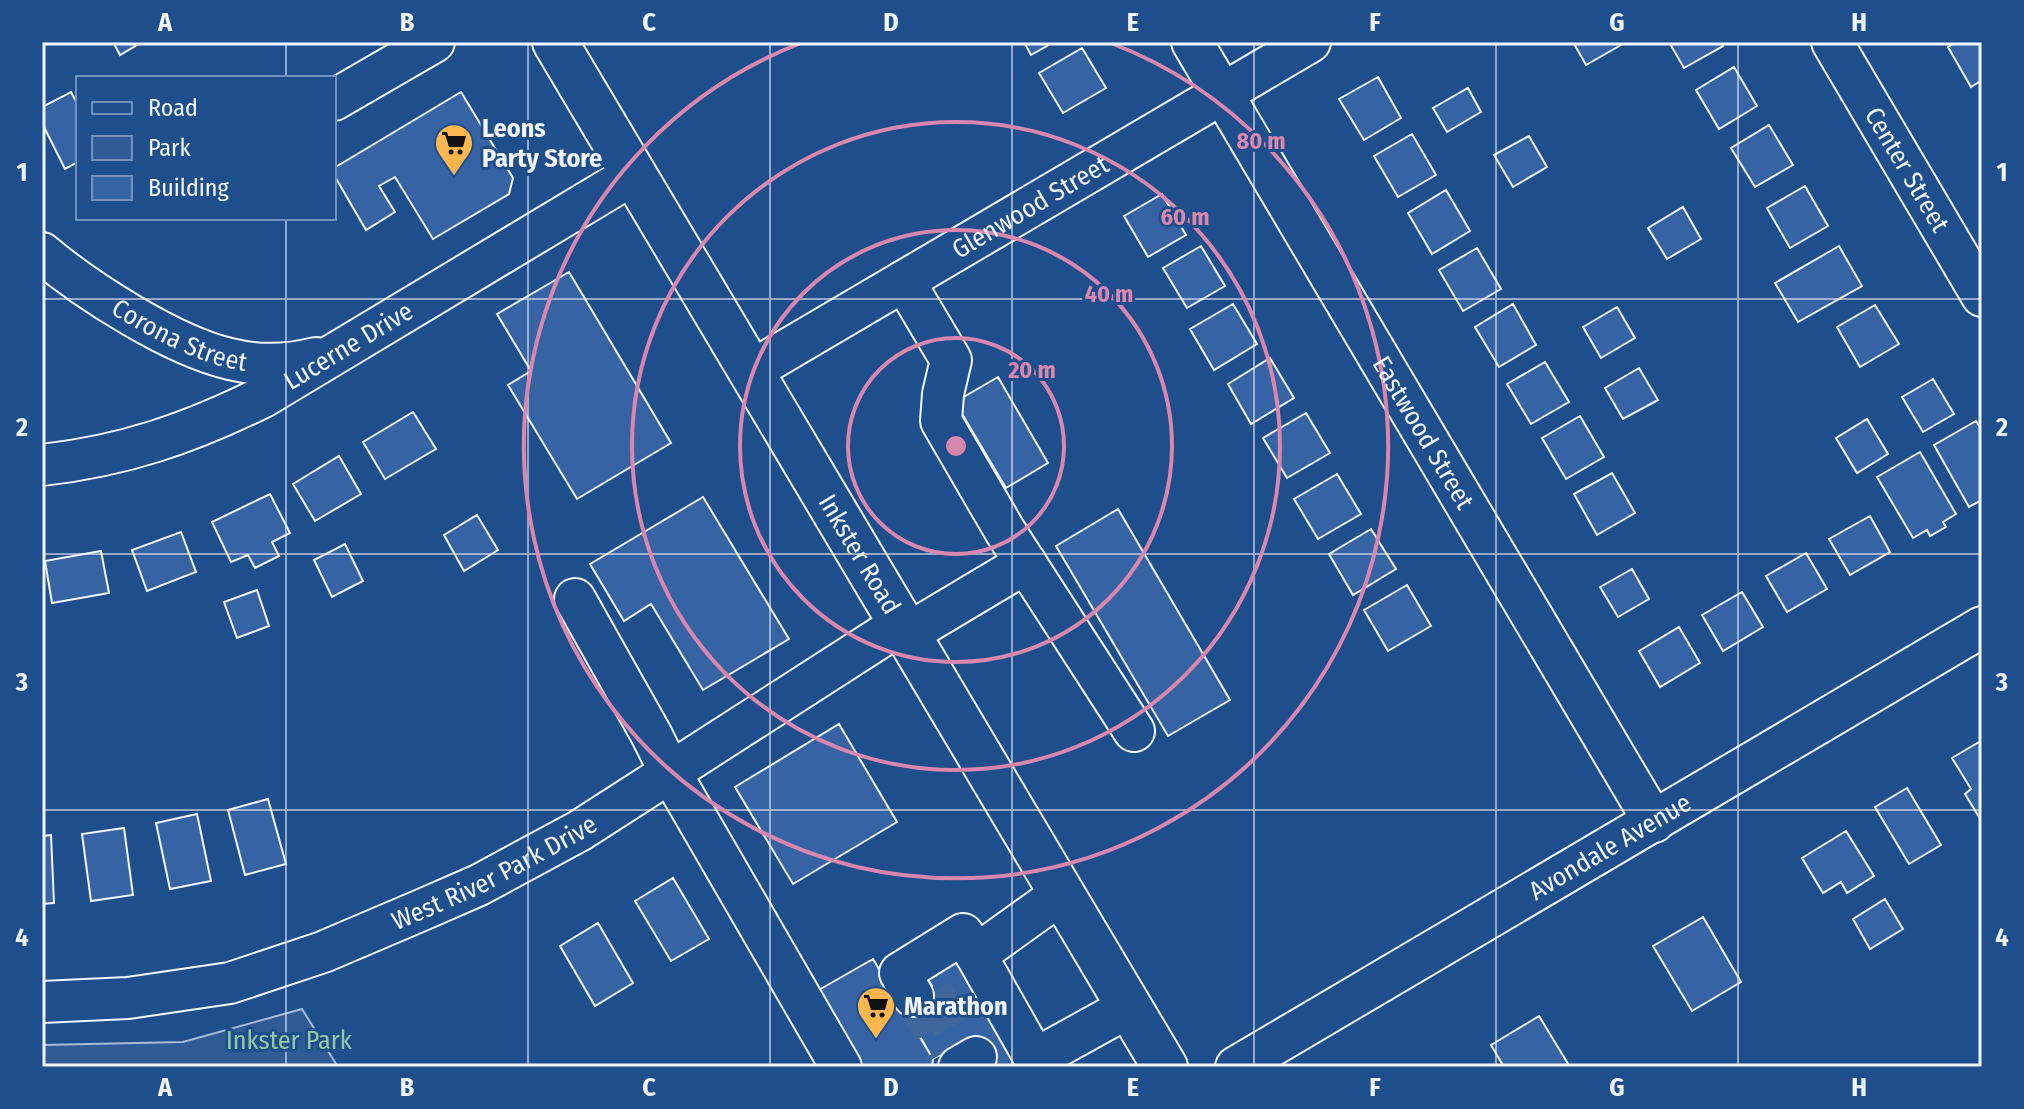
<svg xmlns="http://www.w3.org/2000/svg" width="2024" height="1109" viewBox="0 0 2024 1109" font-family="'Fira Sans Condensed',sans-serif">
  <rect width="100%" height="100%" fill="#1f4e8c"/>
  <path fill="#305b95" stroke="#a8bbd7" stroke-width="2" d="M302,1009L338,1067H42V1045L183,1042Z"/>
  <path fill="#3563a3" stroke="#f2f6ff" stroke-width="2" d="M113,42H142L120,55Z
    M1024,42H1054L1031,55Z
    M1573,42H1619L1621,45L1586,65Z
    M1669,42H1721L1723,46L1684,68Z
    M1956,42H1982V80L1971,87L1948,47Z
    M1082,48L1106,88L1063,113L1039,73Z
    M1734,67L1757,106L1719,129L1696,90Z
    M1378,77L1401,118L1364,140L1339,99Z
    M1468,88L1481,112L1447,132L1433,108Z
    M71,92L78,105V162L65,169L42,123V107Z
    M461,92L513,178L509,194L433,239L395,177L379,186L395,212L366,230L334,175V168Z
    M1769,125L1793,165L1755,187L1731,148Z
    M1412,134L1436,175L1398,197L1374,156Z
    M1529,136L1547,167L1513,187L1494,155Z
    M1805,186L1828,226L1790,248L1767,208Z
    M1446,190L1470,231L1432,254L1408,213Z
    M1162,194L1186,235L1148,257L1124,216Z
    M1683,207L1701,239L1667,259L1648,228Z
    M1201,246L1225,286L1187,308L1163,268Z
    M1839,246L1862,286L1798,322L1775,283Z
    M1477,248L1501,289L1463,311L1439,270Z
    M569,272L671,443L577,499L508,385L531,371L497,314Z
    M1233,304L1257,344L1214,370L1190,329Z
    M1513,304L1536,345L1499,367L1475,327Z
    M1875,305L1899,344L1860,367L1837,327Z
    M1617,307L1635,338L1601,358L1583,327Z
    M1270,358L1294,398L1251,424L1228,384Z
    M1545,362L1569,402L1531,424L1507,384Z
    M1639,368L1658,400L1623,419L1605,388Z
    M998,377L1048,463L1006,488L955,402Z
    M1933,379L1954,414L1923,432L1902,397Z
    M413,412L436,449L385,479L363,442Z
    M1306,413L1330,453L1287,478L1263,438Z
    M1580,416L1604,457L1566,479L1542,438Z
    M1867,419L1888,454L1857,473L1836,438Z
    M1976,421L1982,430V500L1969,507L1934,445Z
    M1920,452L1956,514L1943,522L1946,527L1930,536L1927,530L1913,538L1877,477Z
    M339,456L361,494L315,521L293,484Z
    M1612,473L1635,513L1597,535L1574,494Z
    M1337,474L1361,514L1318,539L1294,499Z
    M270,494L290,533L272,542L279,556L255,568L248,555L231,562L212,522Z
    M703,497L789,639L703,690L651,604L624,621L590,564Z
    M1118,509L1230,700L1168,736L1056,546Z
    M477,515L498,550L464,571L444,535Z
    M1870,516L1890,552L1850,575L1829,539Z
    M1371,529L1396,569L1353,595L1329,554Z
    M181,532L196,572L147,591L132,550Z
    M345,544L363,581L332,597L314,560Z
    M101,551L109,593L52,603L45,561Z
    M1806,553L1827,589L1787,612L1766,576Z
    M1632,569L1649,599L1618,617L1600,587Z
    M1407,585L1431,626L1388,651L1364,610Z
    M257,590L269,626L237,638L224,602Z
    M1742,592L1763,627L1723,651L1702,615Z
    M1679,627L1700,663L1660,687L1639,651Z
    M839,724L897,822L793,884L735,787Z
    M1979,742L1982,746V822L1965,794L1971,789L1952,758Z
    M1907,788L1941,845L1909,864L1875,807Z
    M268,799L286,864L245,875L228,810Z
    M197,814L211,881L170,889L156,823Z
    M124,828L133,895L91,901L82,834Z
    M1846,831L1874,876L1847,893L1841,882L1823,893L1802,858Z
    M51,835L54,903L42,904V836Z
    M673,878L709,939L671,961L635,901Z
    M1885,899L1903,929L1870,949L1853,919Z
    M1703,917L1741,982L1692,1011L1653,946Z
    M598,923L633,983L595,1006L560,946Z
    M963,950L1032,1067H982L966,1040L933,1059L901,1004L932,986L924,973Z
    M873,959L933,1059L932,1067H861L817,991Z
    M1539,1016L1570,1067H1504L1491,1045Z"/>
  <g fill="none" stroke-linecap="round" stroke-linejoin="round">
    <path stroke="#3f679d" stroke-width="40" stroke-dasharray="40 20" stroke-linecap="butt" d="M913,996L945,1052
      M925,1019L984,986"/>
    <g stroke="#f2f6ff" stroke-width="44">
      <g id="minor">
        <path id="s1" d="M1192,42L1654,822"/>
        <path id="s2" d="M1832,42L1982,296"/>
        <path d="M334,100L434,42"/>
        <path id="s3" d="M42,253C87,291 173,346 230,359C258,366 288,365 316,358"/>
        <path d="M904,281L951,360L943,394L941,421L1005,531L1134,731"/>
        <path id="s4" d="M751,371L1310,42"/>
        <path id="s5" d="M42,465C124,456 190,433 263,397L634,174"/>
        <path d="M575,599L651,734L670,772L841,1067"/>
        <path d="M907,634L1026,563"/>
        <path d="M1061,894L976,955L1035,1059L1129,1007"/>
        <path d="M913,996L900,973L963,934L976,955"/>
        <path id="s6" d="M42,1002L128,998L230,983L323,952L424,909L479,885L579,831L901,624"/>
        <path d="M959,1067L976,1057"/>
        <path id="s7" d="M1236,1067L1982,627"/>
      </g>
    </g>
    <g stroke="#f2f6ff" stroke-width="48">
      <g id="major">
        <path id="s8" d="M555,42L1165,1067"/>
      </g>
    </g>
    <use href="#minor" stroke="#1f4e8c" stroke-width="40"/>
    <use href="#major" stroke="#1f4e8c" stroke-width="44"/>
  </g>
  <path fill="none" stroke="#f2f6ff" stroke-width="2" stroke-opacity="0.55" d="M286,42V78M528,42V1067M770,42V1067M1012,42V1067M1254,42V1067M1496,42V1067M1738,42V1067M286,218V1067M42,299H1982M42,554H1982M42,810H1982"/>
  <g fill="none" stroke="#da87ad" stroke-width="4">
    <circle cx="956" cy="446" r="108"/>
    <circle cx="956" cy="446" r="216"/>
    <circle cx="956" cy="446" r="324"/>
    <path d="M1111 43A432 432 0 1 1 801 43"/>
  </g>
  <defs>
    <g id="supermarket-pin" transform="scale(2)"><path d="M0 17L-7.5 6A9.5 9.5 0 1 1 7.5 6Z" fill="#ffb74d" stroke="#1f4e8c"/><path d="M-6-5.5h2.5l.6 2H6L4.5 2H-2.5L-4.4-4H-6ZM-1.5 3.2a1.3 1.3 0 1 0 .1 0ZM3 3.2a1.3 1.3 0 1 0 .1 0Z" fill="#111"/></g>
  </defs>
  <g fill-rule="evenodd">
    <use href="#supermarket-pin" x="454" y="143"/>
    <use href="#supermarket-pin" x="876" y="1006"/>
  </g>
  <g text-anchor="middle" stroke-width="6" stroke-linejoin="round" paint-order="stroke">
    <g font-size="26" font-weight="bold" fill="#f2f6ff" stroke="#1f4e8c" text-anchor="start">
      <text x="482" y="137">Leons<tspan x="482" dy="30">Party Store</tspan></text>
      <text x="904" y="1015">Marathon</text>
    </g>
    <g font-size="26" fill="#f2f6ff" stroke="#1f4e8c">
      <text dy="9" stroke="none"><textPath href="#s2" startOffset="148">Center Street</textPath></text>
      <text dy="9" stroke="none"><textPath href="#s4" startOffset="324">Glenwood Street</textPath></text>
      <text dy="9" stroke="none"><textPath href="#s3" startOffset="162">Corona Street</textPath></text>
      <text dy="9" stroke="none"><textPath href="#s5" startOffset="332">Lucerne Drive</textPath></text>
      <text dy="9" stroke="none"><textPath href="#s1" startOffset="454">Eastwood Street</textPath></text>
      <text dy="9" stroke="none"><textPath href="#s8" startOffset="596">Inkster Road</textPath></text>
      <text dy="9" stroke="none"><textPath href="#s7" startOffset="434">Avondale Avenue</textPath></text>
      <text dy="9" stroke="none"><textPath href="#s6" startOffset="476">West River Park Drive</textPath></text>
    </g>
    <g font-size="26" fill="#97c8a6" stroke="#1f4e8c">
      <text x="289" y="1049">Inkster Park</text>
    </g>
  </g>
  <circle cx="956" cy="446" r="12" fill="#da87ad" stroke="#1f4e8c" stroke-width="4"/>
  <g font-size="24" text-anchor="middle" font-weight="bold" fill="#da87ad" stroke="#1f4e8c" stroke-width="6" stroke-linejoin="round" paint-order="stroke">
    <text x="1261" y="149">80 m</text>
    <text x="1185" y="225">60 m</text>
    <text x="1109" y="302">40 m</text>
    <text x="1032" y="378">20 m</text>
  </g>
  <rect width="2024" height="1109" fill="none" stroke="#1f4e8c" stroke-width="88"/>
  <rect x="76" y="76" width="260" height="144" fill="#1f4e8c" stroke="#7391ba" stroke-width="2"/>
  <rect x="92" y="102" width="40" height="12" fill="#1f4e8c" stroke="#7391ba" stroke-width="2"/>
  <text x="148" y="116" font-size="24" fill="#f2f6ff">Road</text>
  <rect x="92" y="136" width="40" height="24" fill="#305b95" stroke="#7391ba" stroke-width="2"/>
  <text x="148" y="156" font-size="24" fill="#f2f6ff">Park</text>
  <rect x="92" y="176" width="40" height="24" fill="#3563a3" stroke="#7391ba" stroke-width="2"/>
  <text x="148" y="196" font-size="24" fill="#f2f6ff">Building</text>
  <rect x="44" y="44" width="1936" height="1021" fill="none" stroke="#f2f6ff" stroke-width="3"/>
  <g font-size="26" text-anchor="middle" font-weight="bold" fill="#f2f6ff">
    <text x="165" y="31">A</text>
    <text x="407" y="31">B</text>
    <text x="649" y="31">C</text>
    <text x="891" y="31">D</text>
    <text x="1133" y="31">E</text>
    <text x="1375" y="31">F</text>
    <text x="1617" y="31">G</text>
    <text x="1859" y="31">H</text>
    <text x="22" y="181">1</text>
    <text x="2002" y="181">1</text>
    <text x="22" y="436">2</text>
    <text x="2002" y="436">2</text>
    <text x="22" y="691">3</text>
    <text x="2002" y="691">3</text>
    <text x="22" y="946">4</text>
    <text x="2002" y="946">4</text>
    <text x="165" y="1096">A</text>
    <text x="407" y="1096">B</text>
    <text x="649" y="1096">C</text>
    <text x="891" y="1096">D</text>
    <text x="1133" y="1096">E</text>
    <text x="1375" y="1096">F</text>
    <text x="1617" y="1096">G</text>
    <text x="1859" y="1096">H</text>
  </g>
</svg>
